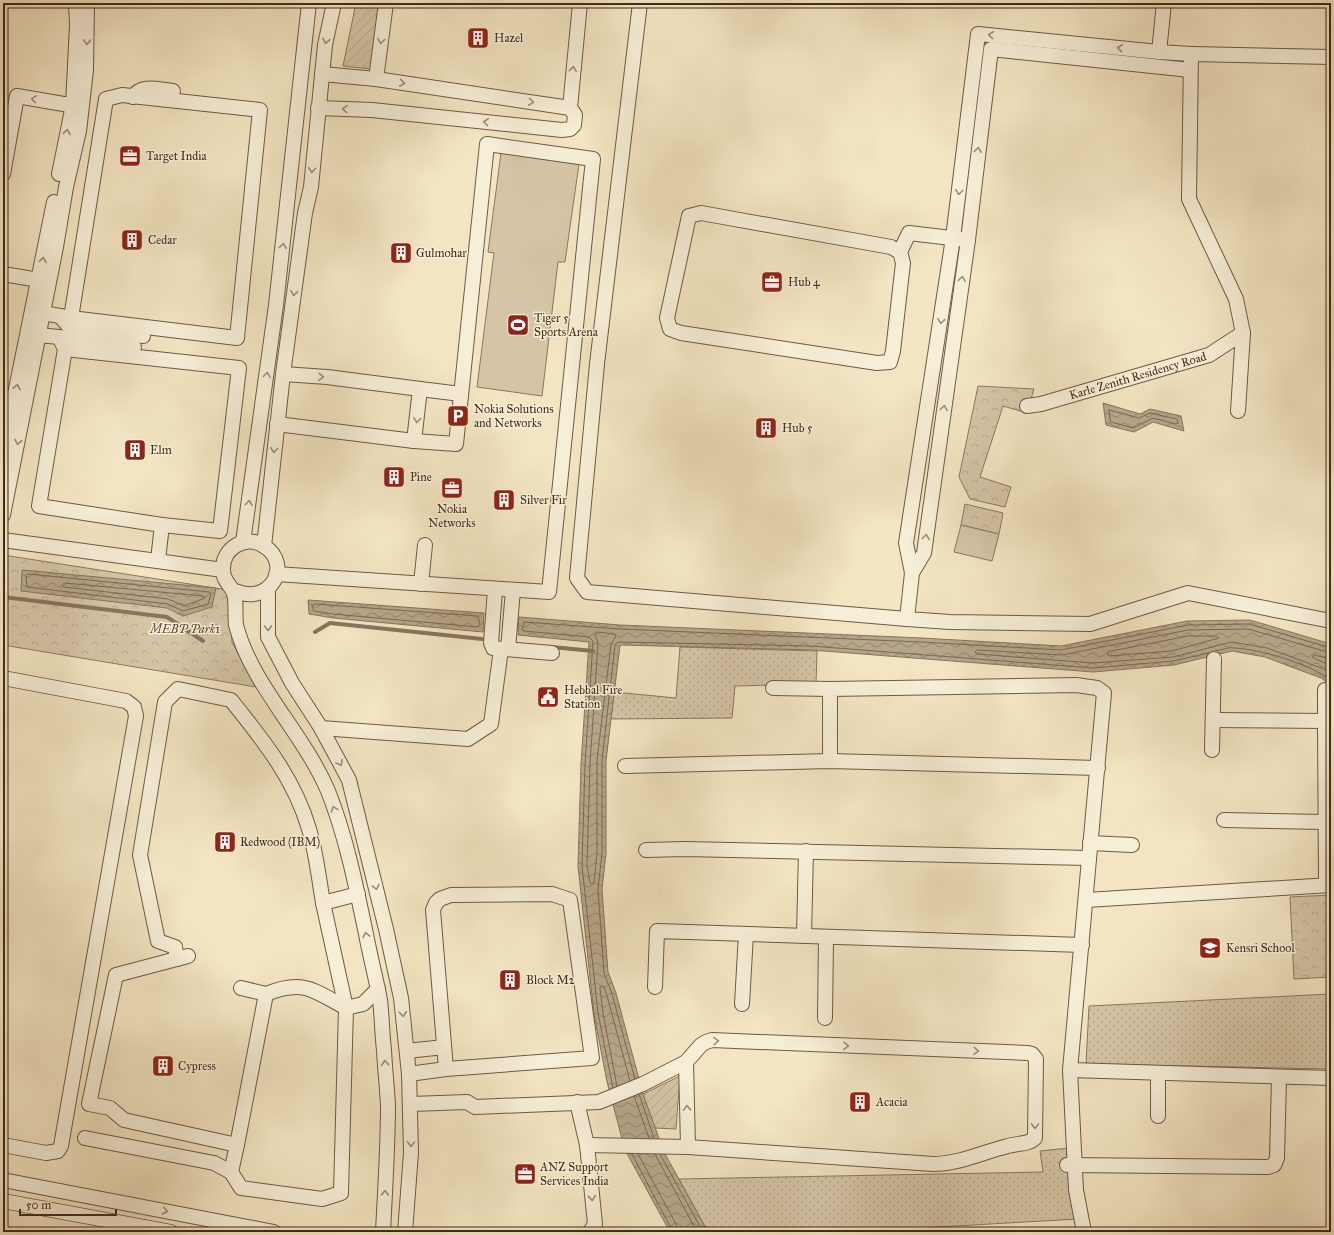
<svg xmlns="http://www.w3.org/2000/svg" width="1334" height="1235" viewBox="0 0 1334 1235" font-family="'IM FELL Great Primer',serif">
  <defs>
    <pattern id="grass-dots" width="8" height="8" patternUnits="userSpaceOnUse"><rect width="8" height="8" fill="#d5c5a6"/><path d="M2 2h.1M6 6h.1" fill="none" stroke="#b8a98e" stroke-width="1.8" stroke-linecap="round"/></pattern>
    <pattern id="park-crowns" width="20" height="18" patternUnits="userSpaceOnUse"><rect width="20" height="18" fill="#d5c5a6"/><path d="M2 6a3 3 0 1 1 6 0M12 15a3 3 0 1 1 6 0" fill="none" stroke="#b8a98e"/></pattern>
    <pattern id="garden-furrows" width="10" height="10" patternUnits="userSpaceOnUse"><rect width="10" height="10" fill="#d5c5a6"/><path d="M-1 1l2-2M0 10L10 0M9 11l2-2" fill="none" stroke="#b8a98e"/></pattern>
    <pattern id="water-waves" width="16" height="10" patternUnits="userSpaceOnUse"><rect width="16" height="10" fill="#b6a689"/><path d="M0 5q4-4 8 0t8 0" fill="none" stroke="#95876f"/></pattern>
  </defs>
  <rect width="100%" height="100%" fill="#f3e5c2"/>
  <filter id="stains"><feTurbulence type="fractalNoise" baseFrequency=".005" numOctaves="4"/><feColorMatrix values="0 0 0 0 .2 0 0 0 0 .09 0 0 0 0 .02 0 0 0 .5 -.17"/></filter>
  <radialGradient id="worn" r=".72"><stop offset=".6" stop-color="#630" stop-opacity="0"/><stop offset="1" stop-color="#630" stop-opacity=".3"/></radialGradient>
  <path fill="url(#grass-dots)" stroke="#8a7860" d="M680,647L817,651L816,684L735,686L732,718L611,719L614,692L676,698Z
    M1331,994V1069L1086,1064L1089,1006Z
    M1069,1148L1078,1219L850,1232H708L679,1179L1043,1172L1040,1151Z"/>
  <path fill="url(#park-crowns)" stroke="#8a7860" d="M978,386L1034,389L1027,413L1003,406L980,477L1011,487L1005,507L970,499L959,477Z
    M965,504L1003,513L999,534L961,525Z
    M3,555L228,590L232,642L256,687L3,645Z
    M1331,895V977L1294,979L1290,897Z"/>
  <path fill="url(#garden-furrows)" stroke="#8a7860" d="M356,3H380L371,69L343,66Z
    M680,1076L676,1129L654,1128L643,1094Z"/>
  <path fill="#d5c5a6" stroke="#8a7860" d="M501,153L579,164L565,262H558L542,396L477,387L494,253L488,252Z
    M961,525L999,534L992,561L954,552Z"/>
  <path fill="url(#water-waves)" stroke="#87755d" d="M1103,403L1140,414L1150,409L1181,416L1184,431L1153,422L1134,432L1106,425Z
    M22,570L216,588L212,607L183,616L167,608L21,591Z
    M308,600L484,613L483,632L333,618L309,614Z
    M519,617L620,625L922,638L1061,646L1187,621L1250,620L1331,644V685L1321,678L1265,657L1232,651L1174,665L1093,672L811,650L620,645L606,761V854L602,889L608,972L616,993L643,1094L664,1152L708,1232H670L625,1150L607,1082L594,1014L578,866L581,764L589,642L518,635Z"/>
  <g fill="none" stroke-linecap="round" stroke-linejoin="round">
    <path stroke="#7b6852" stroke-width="1" d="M1109,410L1139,418L1150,413L1177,419L1178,423L1176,424L1153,418L1133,428L1111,422Z
      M28,574L209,592L211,594L208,604L183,611L168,604L27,587L26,576Z
      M65,583L203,596L205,598L184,606L168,599L64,587L62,585Z
      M315,604L478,616L480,625L478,627L333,614L314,611L312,606Z
      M597,632L614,634L616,636L611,644L597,760V853L594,882L592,884L590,883L587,865L590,764L598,643L595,634Z
      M1189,636H1217L1219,638L1172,651L1109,656L1107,654L1108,652Z
      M1215,651C1221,650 1228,647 1234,648C1260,649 1310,664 1331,680
      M1331,653L1248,629L1188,630L1062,655L977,650L975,652L977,654L1093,663L1173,657L1232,642L1267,648L1324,669L1331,674
      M1331,659L1314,655L1312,657L1331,666
      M635,1079L612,994L604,973L598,889L602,853V760L615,645L618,642L811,646L1093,668L1173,661L1209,653
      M617,1086L603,1013L600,988L601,986L604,987L607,996L630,1081
      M613,1088L598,1013L582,866L585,764L593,641L589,637L524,631L522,630L524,622L620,629L921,642L1061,650L1188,625L1249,624L1331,648
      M639,1094L654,1138
      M634,1096L649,1138
      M632,1154L673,1232
      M638,1154L677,1226L678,1232
      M655,1154L697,1232
      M660,1154L703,1232"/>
    <path stroke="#87755d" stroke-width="4" d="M3,597L167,617L203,641
      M315,632L330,623L482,639
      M552,647L593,651"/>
    <g stroke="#6d5a45" stroke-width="16">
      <g id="minor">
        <path d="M640,3L597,364L577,578L587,592L907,619"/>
        <path d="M1164,3L1159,52L1191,54"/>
        <path d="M1159,52L978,34L953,238L906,543L912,573L907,619L950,622L1090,624L1188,593L1331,621"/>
        <path d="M376,79L386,3"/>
        <path d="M133,97C142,83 159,90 173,91"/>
        <path d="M318,108L372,110L562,130L570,129L574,125L575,115L570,108L376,79L322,74"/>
        <path d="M570,108L580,3"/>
        <path d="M3,174L17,96L81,107"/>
        <path d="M59,174L73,105L77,25L76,3"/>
        <path d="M900,252L903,263L893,351L890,362L877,363L681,333L670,329L667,318L689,216L701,213L891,247L900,252L909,233L968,240"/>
        <path d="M3,274L39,280"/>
        <path d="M43,313L71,318L237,338L260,110L122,95L106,99L71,318"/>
        <path d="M60,316L71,329L143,336"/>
        <path d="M39,335L59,337L65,349L39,506L162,525L220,531L239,368L65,349"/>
        <path d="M59,337L134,347"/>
        <path d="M420,389L461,394"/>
        <path id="s1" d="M1027,406L1041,404L1209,355L1243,333"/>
        <path d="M1238,411L1243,333L1236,299L1189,199L1191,54L1331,57"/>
        <path d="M277,424L414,441L420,389L327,377L283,374"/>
        <path d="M3,453L54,202"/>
        <path d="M3,515L56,247L66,187L79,131L86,70L87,3"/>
        <path d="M3,540L223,570"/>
        <path d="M243,542L276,305L309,3"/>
        <path d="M264,546L283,374L305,213L311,187L325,45L334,3"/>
        <path d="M158,560L162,525"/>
        <path d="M912,573L924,553L968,240L991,49L1190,70"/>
        <path d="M276,574L549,592L593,159L487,144L456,444L414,441"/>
        <path d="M421,584L425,545"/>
        <path d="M268,589V637L292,683L321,728L349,780L386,929L401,998L409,1074L411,1153L405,1232"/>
        <path d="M495,589L491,643L493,648L552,653"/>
        <path d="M235,591C271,606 293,564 264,546C246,534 222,548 223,570C223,584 235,586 235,599C236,607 235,617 236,625C251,684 304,734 328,791C346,836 356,886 366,934C370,956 376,978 380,1000C382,1016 382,1034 384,1050C385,1069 387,1087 388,1105C388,1147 385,1190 383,1232"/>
        <path d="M508,649L513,590"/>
        <path d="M3,678L126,701L134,707L136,716L61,1146L58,1151L46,1153L3,1145"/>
        <path d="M773,688L830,689"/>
        <path d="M1325,690V721"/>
        <path d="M1213,720L1325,721L1326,885"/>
        <path d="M321,728L468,739L491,724L501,649"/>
        <path d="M1212,750L1214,659"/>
        <path d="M830,761V689L1076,685L1097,688L1104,693L1070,1070L1076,1190L1084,1232"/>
        <path d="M625,766L830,761L1098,768"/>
        <path d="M1224,820L1325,822"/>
        <path d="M1090,843L1132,845"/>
        <path d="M646,850L685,849L1089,858"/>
        <path d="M1086,900L1331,885"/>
        <path d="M804,936L806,851"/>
        <path d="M188,956L116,975L89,1104L110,1108L124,1120L237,1145L266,994L241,988"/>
        <path d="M177,959L175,947L158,941L140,855L165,702L178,689L231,700C263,740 294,778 309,829C316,852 319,879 323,903L358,894"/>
        <path d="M655,987L657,931L1082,945"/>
        <path d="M266,994C304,979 313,990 346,1008L363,1004L378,989"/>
        <path d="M742,1004L746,934"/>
        <path d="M825,1018L826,937"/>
        <path d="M407,1051L444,1047"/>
        <path d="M686,1062L688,1147"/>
        <path d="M1070,1070L1331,1078"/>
        <path d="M1158,1073V1116"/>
        <path d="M409,1074L446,1069L592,1058L570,900L552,894L451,895L440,899L436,903L433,910L446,1069"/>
        <path d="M577,1102L587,1145L595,1224L590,1232"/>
        <path d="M411,1104L467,1102L475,1107L599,1102L643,1084L686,1062L701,1045L706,1042L712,1040L1028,1053L1032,1054L1036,1059L1035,1138C1028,1145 1017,1143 1008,1146C983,1152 959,1164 933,1164L688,1147L587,1145"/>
        <path d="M85,1138L214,1163L231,1172L241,1188L322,1199L341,1193L346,1008L323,903"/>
        <path d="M1067,1165L1268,1167L1274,1165L1277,1158L1279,1078"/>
        <path d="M231,1172L237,1145"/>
        <path d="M3,1180L274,1232"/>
        <path d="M3,1201L144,1227V1232"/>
        <path d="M144,1227L171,1232"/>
      </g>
    </g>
    <use href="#minor" stroke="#f7eed7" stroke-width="14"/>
  </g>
  <defs><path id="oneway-chevron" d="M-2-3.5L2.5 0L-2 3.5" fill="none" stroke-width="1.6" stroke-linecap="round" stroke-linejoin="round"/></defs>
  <g stroke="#9c8c79">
    <use href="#oneway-chevron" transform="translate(991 35) rotate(-174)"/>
    <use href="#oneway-chevron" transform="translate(326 41) rotate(101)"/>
    <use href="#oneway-chevron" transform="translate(381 41) rotate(98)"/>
    <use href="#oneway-chevron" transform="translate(87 42) rotate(92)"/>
    <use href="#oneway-chevron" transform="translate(1120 48) rotate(-174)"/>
    <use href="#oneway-chevron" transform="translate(573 69) rotate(-84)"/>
    <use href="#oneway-chevron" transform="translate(402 83) rotate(8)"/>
    <use href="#oneway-chevron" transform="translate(34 99) rotate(-171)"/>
    <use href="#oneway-chevron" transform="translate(531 102) rotate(8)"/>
    <use href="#oneway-chevron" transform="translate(345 109) rotate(-177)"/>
    <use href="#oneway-chevron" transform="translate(486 122) rotate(-174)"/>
    <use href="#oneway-chevron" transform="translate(67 132) rotate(-79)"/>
    <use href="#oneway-chevron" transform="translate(978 150) rotate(-83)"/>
    <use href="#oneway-chevron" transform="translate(312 170) rotate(95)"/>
    <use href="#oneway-chevron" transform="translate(959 192) rotate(97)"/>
    <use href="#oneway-chevron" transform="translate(283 246) rotate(-83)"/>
    <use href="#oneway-chevron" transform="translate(43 260) rotate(-79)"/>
    <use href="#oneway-chevron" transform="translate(962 279) rotate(-82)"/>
    <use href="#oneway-chevron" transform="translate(294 293) rotate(98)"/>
    <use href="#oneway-chevron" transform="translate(941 321) rotate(99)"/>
    <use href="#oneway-chevron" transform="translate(267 375) rotate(-82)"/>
    <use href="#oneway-chevron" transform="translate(321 377) rotate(4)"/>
    <use href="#oneway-chevron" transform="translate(17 387) rotate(-78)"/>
    <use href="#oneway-chevron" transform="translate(944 408) rotate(-82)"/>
    <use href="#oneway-chevron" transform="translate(417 420) rotate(98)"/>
    <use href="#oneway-chevron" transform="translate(18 442) rotate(101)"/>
    <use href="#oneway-chevron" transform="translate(274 450) rotate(96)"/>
    <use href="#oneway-chevron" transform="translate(249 503) rotate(-82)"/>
    <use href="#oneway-chevron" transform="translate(926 537) rotate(-82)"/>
    <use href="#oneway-chevron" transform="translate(268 628) rotate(89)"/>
    <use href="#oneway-chevron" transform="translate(340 763) rotate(61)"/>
    <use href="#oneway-chevron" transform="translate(334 809) rotate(-110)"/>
    <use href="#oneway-chevron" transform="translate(376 887) rotate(76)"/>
    <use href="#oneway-chevron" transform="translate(366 935) rotate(-102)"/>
    <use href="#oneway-chevron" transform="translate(403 1014) rotate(84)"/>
    <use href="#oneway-chevron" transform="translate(716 1041) rotate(-1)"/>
    <use href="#oneway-chevron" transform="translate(846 1046) rotate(2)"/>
    <use href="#oneway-chevron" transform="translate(976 1051) rotate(2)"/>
    <use href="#oneway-chevron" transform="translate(385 1063) rotate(-94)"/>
    <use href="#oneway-chevron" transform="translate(687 1108) rotate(-92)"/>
    <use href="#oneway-chevron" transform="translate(1035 1126) rotate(90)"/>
    <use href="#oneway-chevron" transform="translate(411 1144) rotate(90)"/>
    <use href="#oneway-chevron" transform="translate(385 1193) rotate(-88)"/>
    <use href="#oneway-chevron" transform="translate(592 1198) rotate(84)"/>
    <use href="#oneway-chevron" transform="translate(165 1211) rotate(11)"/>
  </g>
  <defs>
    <g id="building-square" transform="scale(1.15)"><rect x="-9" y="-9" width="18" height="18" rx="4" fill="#8f2418" stroke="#f7eed7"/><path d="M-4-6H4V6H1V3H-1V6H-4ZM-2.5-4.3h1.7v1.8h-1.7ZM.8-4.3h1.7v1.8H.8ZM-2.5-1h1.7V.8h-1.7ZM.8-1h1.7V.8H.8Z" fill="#fff"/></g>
    <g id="office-square" transform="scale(1.15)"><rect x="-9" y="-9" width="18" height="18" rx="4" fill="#8f2418" stroke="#f7eed7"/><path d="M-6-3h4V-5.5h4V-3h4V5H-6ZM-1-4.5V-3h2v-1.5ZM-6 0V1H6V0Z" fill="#fff"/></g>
    <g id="stadium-square" transform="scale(1.15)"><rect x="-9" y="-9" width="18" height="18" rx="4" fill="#8f2418" stroke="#f7eed7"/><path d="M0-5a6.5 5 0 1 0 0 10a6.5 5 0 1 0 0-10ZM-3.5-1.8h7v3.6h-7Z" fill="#fff"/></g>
    <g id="parking-square" transform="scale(1.15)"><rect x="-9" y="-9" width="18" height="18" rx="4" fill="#8f2418" stroke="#f7eed7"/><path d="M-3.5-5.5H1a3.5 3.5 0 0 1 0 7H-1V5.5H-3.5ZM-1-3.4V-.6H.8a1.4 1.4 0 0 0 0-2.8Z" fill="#fff"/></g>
    <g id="civic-square" transform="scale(1.15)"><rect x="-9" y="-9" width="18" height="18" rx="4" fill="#8f2418" stroke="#f7eed7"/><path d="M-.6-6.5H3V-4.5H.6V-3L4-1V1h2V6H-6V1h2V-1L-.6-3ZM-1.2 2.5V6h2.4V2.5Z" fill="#fff"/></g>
    <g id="school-square" transform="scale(1.15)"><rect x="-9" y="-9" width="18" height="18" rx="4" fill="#8f2418" stroke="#f7eed7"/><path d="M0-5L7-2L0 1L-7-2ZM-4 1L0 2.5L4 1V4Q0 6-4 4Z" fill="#fff"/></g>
  </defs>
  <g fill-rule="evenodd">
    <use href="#building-square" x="478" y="38"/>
    <use href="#office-square" x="130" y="156"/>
    <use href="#building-square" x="132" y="240"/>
    <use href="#building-square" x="401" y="253"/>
    <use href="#office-square" x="772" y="282"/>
    <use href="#stadium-square" x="518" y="325"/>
    <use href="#parking-square" x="458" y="416"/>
    <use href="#building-square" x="766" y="428"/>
    <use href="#building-square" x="135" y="450"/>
    <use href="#building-square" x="394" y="477"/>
    <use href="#office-square" x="452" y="488"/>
    <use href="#building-square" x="504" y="500"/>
    <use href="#civic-square" x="548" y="697"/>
    <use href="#building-square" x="225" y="842"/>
    <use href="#school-square" x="1210" y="948"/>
    <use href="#building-square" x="510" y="980"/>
    <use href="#building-square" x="163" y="1066"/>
    <use href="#building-square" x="860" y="1102"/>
    <use href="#office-square" x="525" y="1174"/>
  </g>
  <g text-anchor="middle" stroke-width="3" stroke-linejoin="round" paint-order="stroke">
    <g font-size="12" fill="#402b1b" stroke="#f7eed7" text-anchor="start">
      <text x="494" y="42">Hazel</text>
      <text x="146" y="160">Target India</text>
      <text x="148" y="244">Cedar</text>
      <text x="416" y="257">Gulmohar</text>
      <text x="788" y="286">Hub 4</text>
      <text x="534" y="322">Tiger 5<tspan x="534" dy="14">Sports Arena</tspan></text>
      <text x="474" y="413">Nokia Solutions<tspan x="474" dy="14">and Networks</tspan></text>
      <text x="782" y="432">Hub 5</text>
      <text x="150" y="454">Elm</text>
      <text x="410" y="481">Pine</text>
      <text x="520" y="504">Silver Fir</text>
      <text x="452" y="513" text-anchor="middle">Nokia<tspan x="452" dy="14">Networks</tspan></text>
      <text x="564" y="694">Hebbal Fire<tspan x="564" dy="14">Station</tspan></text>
      <text x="240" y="846">Redwood (IBM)</text>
      <text x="1226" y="952">Kensri School</text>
      <text x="526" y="984">Block M2</text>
      <text x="178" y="1070">Cypress</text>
      <text x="876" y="1106">Acacia</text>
      <text x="540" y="1171">ANZ Support<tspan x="540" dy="14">Services India</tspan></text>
    </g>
    <g font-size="12" fill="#402b1b" stroke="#f7eed7">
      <text dy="4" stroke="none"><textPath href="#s1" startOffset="115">Karle Zenith Residency Road</textPath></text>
    </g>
    <g font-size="12" font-style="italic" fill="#5e4a37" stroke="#f7eed7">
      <text x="185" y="633">MEBP Park1</text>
    </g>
  </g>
  <rect width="1334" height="1235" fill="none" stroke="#f3e5c2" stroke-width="16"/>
  <rect x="4" y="4" width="1326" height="1227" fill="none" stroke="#402b1b" stroke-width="2"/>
  <rect x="8" y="8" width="1318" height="1219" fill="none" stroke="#402b1b"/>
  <path d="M20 1209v6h96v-6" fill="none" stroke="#402b1b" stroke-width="2"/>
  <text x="26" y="1209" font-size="12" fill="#402b1b" stroke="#f7eed7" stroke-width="3" paint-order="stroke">50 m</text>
  <rect width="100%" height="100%" filter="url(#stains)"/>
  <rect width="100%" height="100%" fill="url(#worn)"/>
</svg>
